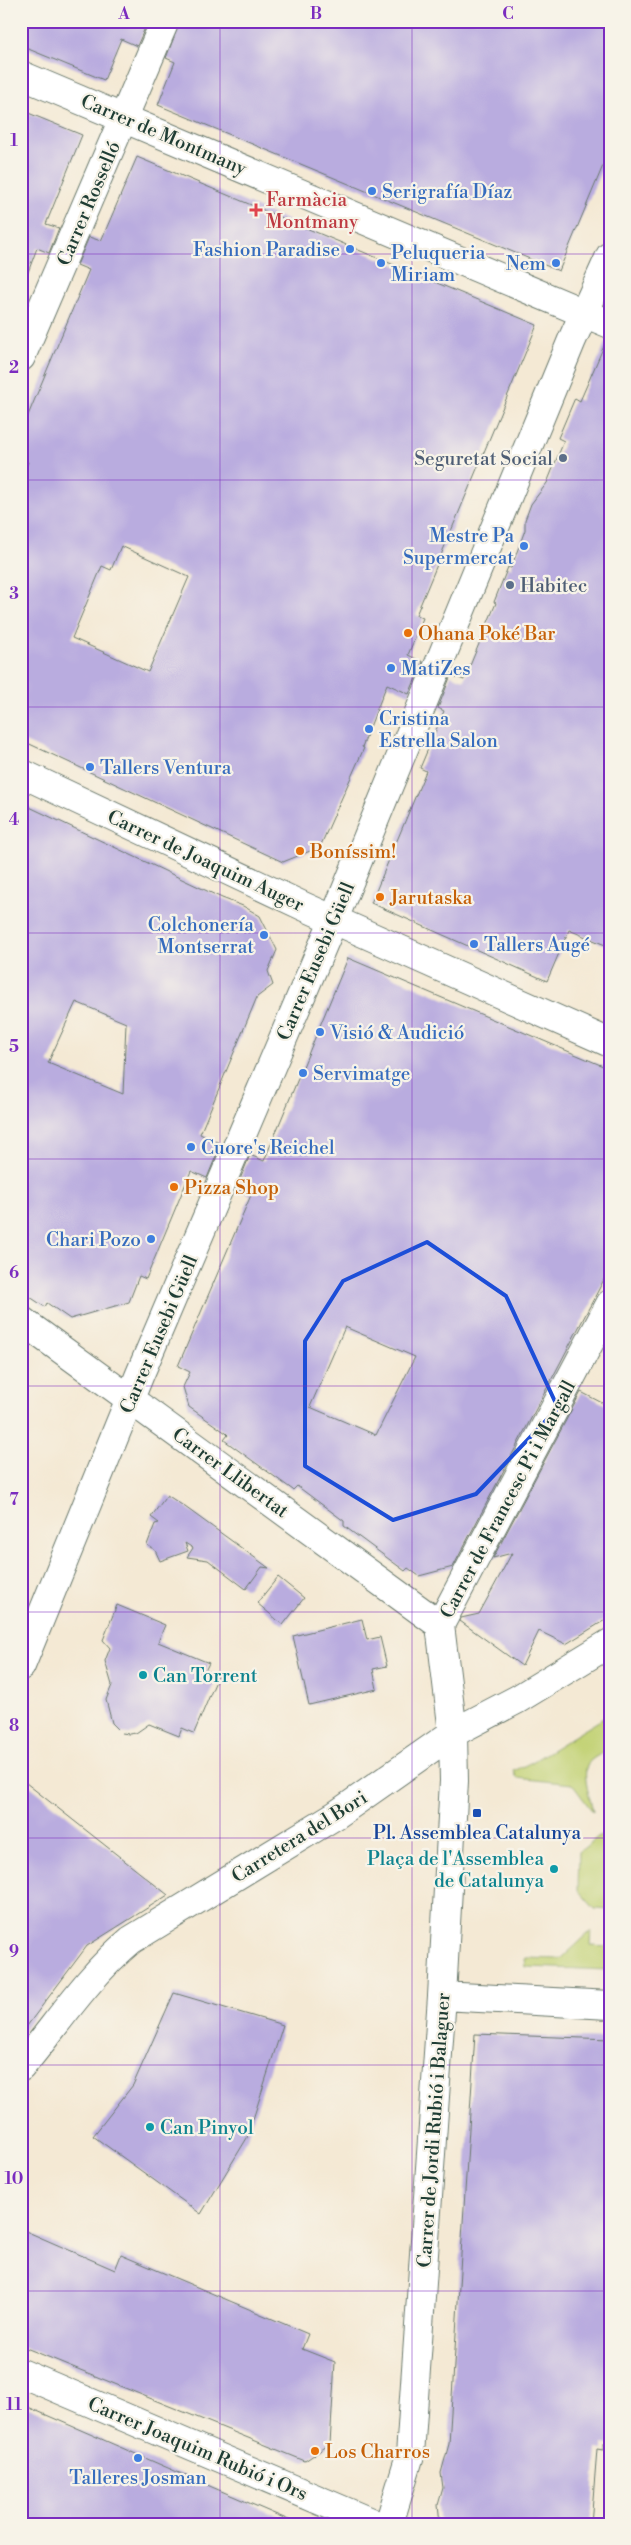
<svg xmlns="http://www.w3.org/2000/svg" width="631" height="2545" viewBox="0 0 631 2545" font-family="'Libre Bodoni',serif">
  <rect width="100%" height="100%" fill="#f7f3e8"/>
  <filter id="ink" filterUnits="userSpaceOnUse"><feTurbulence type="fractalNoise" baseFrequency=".02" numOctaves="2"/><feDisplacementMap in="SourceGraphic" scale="10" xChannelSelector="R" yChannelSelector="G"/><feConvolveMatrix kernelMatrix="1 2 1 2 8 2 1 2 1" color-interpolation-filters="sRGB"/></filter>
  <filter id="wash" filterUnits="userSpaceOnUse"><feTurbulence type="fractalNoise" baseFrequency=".0096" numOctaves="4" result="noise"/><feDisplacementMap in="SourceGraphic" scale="20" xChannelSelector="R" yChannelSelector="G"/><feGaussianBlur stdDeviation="1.12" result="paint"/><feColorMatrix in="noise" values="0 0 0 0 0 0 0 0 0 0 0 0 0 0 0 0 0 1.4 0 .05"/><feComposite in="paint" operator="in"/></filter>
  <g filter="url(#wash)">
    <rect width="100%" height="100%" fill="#f4e9d4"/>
    <path fill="#c2d275" stroke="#708854" d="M610,1714V1749C603,1753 591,1758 587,1765C582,1777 591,1800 593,1812L572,1784L517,1778L514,1771L532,1762Z
      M599,1836L610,1837V1910L595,1909L578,1890L579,1852Z
      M591,1931L590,1945L610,1946V1970L526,1967L525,1958L561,1959Z"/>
    <g id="blocks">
      <path fill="#b9acdf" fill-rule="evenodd" d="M21,21H148L137,46L121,39L104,80L21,46Z
        M180,21H610V149L559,271L158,105L175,62L166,58Z
        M21,110L82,135L46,224L59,228L49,253L37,248L24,283L21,282Z
        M137,157L537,325L416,615L423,618L408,655L423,662L409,694L387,684L362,747L364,748L320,847L283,862L21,740V478L28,462L21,460V432L89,270L77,265L89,237L101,241ZM121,546L189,577L148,672L72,638L102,566L111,570Z
        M607,339H610V947L569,930L547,981L371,903L426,771L420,768L444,711L438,708L451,675L464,680L496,603L494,602L508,567L511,568L525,530V520L531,504L547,483L564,441L558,438L575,398L580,401Z
        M21,803L222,898L243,906L260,916L277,950L268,971L273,985L257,997L200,1134L221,1144L207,1178L191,1171L146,1279L139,1276L129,1302L70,1319L47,1303L45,1307L21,1291ZM76,1002L126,1023L123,1094L48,1063Z
        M348,958L610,1069V1268L453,1567L419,1576L408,1568L405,1571L344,1526V1521L297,1486L293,1490L224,1440L228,1435L226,1433L189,1407L183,1387L190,1372L178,1366L251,1195L236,1189L250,1155L264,1161ZM345,1327L415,1357L376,1435L310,1407Z
        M581,1392L610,1407V1617L566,1644L539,1631L522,1666L460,1621L461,1618L479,1614L512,1553L493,1558Z
        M167,1495L185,1507L269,1568L262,1567L246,1589L208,1560L187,1557L193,1548L185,1543L188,1551L160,1561L155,1550L147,1545L155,1524L159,1523L151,1517Z
        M278,1577L304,1598L283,1625L257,1603Z
        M117,1605L165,1625L158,1642L209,1663L205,1671L218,1676L194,1733L182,1728L179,1736L149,1724L136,1733L129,1734L122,1733L112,1723L106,1700L112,1685L105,1661L110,1648L103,1640Z
        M362,1619L367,1640L380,1637L387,1666L373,1669L377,1689L309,1705L293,1636Z
        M21,1779L168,1895L87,1946L21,2034Z
        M174,1993L283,2025L247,2138L201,2214L93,2136L133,2085Z
        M475,2034L610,2039V2445L603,2444V2450L597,2449L591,2524H440L438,2505L443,2488L441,2473L449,2444Z
        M21,2229L115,2270L121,2255L308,2334L302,2349L335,2362L330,2444L305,2461L21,2346Z
        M21,2404L191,2478L298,2524H21Z"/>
    </g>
  </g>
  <g filter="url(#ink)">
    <use href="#blocks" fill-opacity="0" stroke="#6a796c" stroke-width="1"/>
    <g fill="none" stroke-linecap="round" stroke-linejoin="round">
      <g stroke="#6a796c" stroke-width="30">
        <path id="minor" d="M21,75L610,324
          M21,357L165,21
          M21,773L303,906L610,1043
          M21,1320L440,1625
          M21,1666L140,1374L334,919L572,340L610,256
          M442,1996L610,2005
          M21,2067C58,2023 87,1977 131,1940L336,1815L453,1733L518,1699L610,1643
          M21,2373L375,2524
          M389,2524L410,2455L442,1996L454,1781L453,1733L440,1625L610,1304"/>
      </g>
      <use href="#minor" stroke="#fff" stroke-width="28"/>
    </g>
  </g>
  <path fill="none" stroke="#1d4ed8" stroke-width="4" stroke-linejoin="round" d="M427,1242L506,1296L558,1408L476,1494L393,1520L305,1466V1341L343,1281Z"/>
  <path fill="none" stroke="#7b2cbf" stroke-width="1" stroke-opacity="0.55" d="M220,21V2524M412,21V2524M21,254H610M21,480H610M21,707H610M21,933H610M21,1159H610M21,1386H610M21,1612H610M21,1838H610M21,2065H610M21,2291H610"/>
  <g fill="#3f7fe0" stroke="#f7f3e8" stroke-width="2">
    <circle cx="372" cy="191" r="5"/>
    <circle cx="350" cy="249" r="5"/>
    <circle cx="381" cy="263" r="5"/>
    <circle cx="556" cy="263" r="5"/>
    <circle cx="524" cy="546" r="5"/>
    <circle cx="391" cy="668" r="5"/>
    <circle cx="369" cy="729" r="5"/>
    <circle cx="90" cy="767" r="5"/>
    <circle cx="264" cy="935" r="5"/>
    <circle cx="474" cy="944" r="5"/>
    <circle cx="320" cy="1032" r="5"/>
    <circle cx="303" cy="1073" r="5"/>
    <circle cx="191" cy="1147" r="5"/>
    <circle cx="151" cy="1239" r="5"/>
    <circle cx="138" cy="2458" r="5"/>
  </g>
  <path fill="#e0444e" stroke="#f7f3e8" stroke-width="2" d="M253.5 202.5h5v5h5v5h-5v5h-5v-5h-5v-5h5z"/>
  <g fill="#5c6f8a" stroke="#f7f3e8" stroke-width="2">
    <circle cx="563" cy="458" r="5"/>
    <circle cx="510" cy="585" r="5"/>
  </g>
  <g fill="#e8710a" stroke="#f7f3e8" stroke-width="2">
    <circle cx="408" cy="633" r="5"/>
    <circle cx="300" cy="851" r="5"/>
    <circle cx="380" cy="897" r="5"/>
    <circle cx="174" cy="1187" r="5"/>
    <circle cx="315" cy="2451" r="5"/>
  </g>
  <g fill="#0f9aa8" stroke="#f7f3e8" stroke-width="2">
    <circle cx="143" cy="1675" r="5"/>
    <circle cx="554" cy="1869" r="5"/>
    <circle cx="150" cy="2127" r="5"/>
  </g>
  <rect fill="#1a4fb4" stroke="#f7f3e8" stroke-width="2" x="472" y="1808" width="10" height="10" rx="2.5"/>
  <g text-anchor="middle" stroke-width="4.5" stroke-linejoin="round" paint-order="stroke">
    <g font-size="19" fill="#1f3d34" stroke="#f7f3e8">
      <text transform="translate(164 134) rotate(23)" y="7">Carrer de Montmany</text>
      <text transform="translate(88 203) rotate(-67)" y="7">Carrer Rosselló</text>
      <text transform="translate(206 860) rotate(25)" y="7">Carrer de Joaquim Auger</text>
      <text transform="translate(315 961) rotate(-67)" y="7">Carrer Eusebi Güell</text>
      <text transform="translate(158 1334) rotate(-67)" y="7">Carrer Eusebi Güell</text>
      <text transform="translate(231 1472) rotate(36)" y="7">Carrer Llibertat</text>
      <text transform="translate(507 1499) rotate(-62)" y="7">Carrer de Francesc Pi i Margall</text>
      <text transform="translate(299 1836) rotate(-32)" y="7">Carretera del Bori</text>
      <text transform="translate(433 2130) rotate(-86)" y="7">Carrer de Jordi Rubió i Balaguer</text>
      <text transform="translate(198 2448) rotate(23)" y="7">Carrer Joaquim Rubió i Ors</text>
    </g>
    <g font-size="19" fill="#366cbe" stroke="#f7f3e8" text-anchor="start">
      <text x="382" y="198">Serigrafía Díaz</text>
      <text x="340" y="256" text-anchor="end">Fashion Paradise</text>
      <text x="391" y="259">Peluqueria<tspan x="391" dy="22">Miriam</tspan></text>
      <text x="546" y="270" text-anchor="end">Nem</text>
      <text x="514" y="542" text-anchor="end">Mestre Pa<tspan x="514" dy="22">Supermercat</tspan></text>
      <text x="401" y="675">MatiZes</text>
      <text x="379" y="725">Cristina<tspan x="379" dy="22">Estrella Salon</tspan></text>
      <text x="100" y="774">Tallers Ventura</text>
      <text x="254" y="931" text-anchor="end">Colchonería<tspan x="254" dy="22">Montserrat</tspan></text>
      <text x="484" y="951">Tallers Augé</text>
      <text x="330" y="1039">Visió &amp; Audició</text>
      <text x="313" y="1080">Servimatge</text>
      <text x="201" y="1154">Cuore's Reichel</text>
      <text x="141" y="1246" text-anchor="end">Chari Pozo</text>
      <text x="138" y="2484" text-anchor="middle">Talleres Josman</text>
    </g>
    <g font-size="19" fill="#be3a42" stroke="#f7f3e8" text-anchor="start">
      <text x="266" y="206">Farmàcia<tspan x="266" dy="22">Montmany</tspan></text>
    </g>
    <g font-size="19" fill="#4e5e75" stroke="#f7f3e8" text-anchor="end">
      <text x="553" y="465">Seguretat Social</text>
      <text x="520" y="592" text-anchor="start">Habitec</text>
    </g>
    <g font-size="19" fill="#c56008" stroke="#f7f3e8" text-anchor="start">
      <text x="418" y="640">Ohana Poké Bar</text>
      <text x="310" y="858">Boníssim!</text>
      <text x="390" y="904">Jarutaska</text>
      <text x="184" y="1194">Pizza Shop</text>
      <text x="325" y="2458">Los Charros</text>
    </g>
    <g font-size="19" fill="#0d838f" stroke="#f7f3e8" text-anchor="start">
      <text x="153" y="1682">Can Torrent</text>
      <text x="544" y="1865" text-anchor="end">Plaça de l'Assemblea<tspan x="544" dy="22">de Catalunya</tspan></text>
      <text x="160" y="2134">Can Pinyol</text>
    </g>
    <g font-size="19" fill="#164399" stroke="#f7f3e8">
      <text x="477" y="1839">Pl. Assemblea Catalunya</text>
    </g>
  </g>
  <rect width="631" height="2545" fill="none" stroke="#f7f3e8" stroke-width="55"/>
  <rect x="28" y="28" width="576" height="2490" fill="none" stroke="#7b2cbf" stroke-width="2"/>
  <g font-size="16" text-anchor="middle" font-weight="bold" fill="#7b2cbf">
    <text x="124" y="19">A</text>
    <text x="316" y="19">B</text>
    <text x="508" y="19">C</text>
    <text x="14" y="146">1</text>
    <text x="14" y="373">2</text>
    <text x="14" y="599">3</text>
    <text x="14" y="825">4</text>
    <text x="14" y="1052">5</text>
    <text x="14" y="1278">6</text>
    <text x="14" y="1505">7</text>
    <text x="14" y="1731">8</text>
    <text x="14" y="1957">9</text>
    <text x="14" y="2184">10</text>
    <text x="14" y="2410">11</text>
  </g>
</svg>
